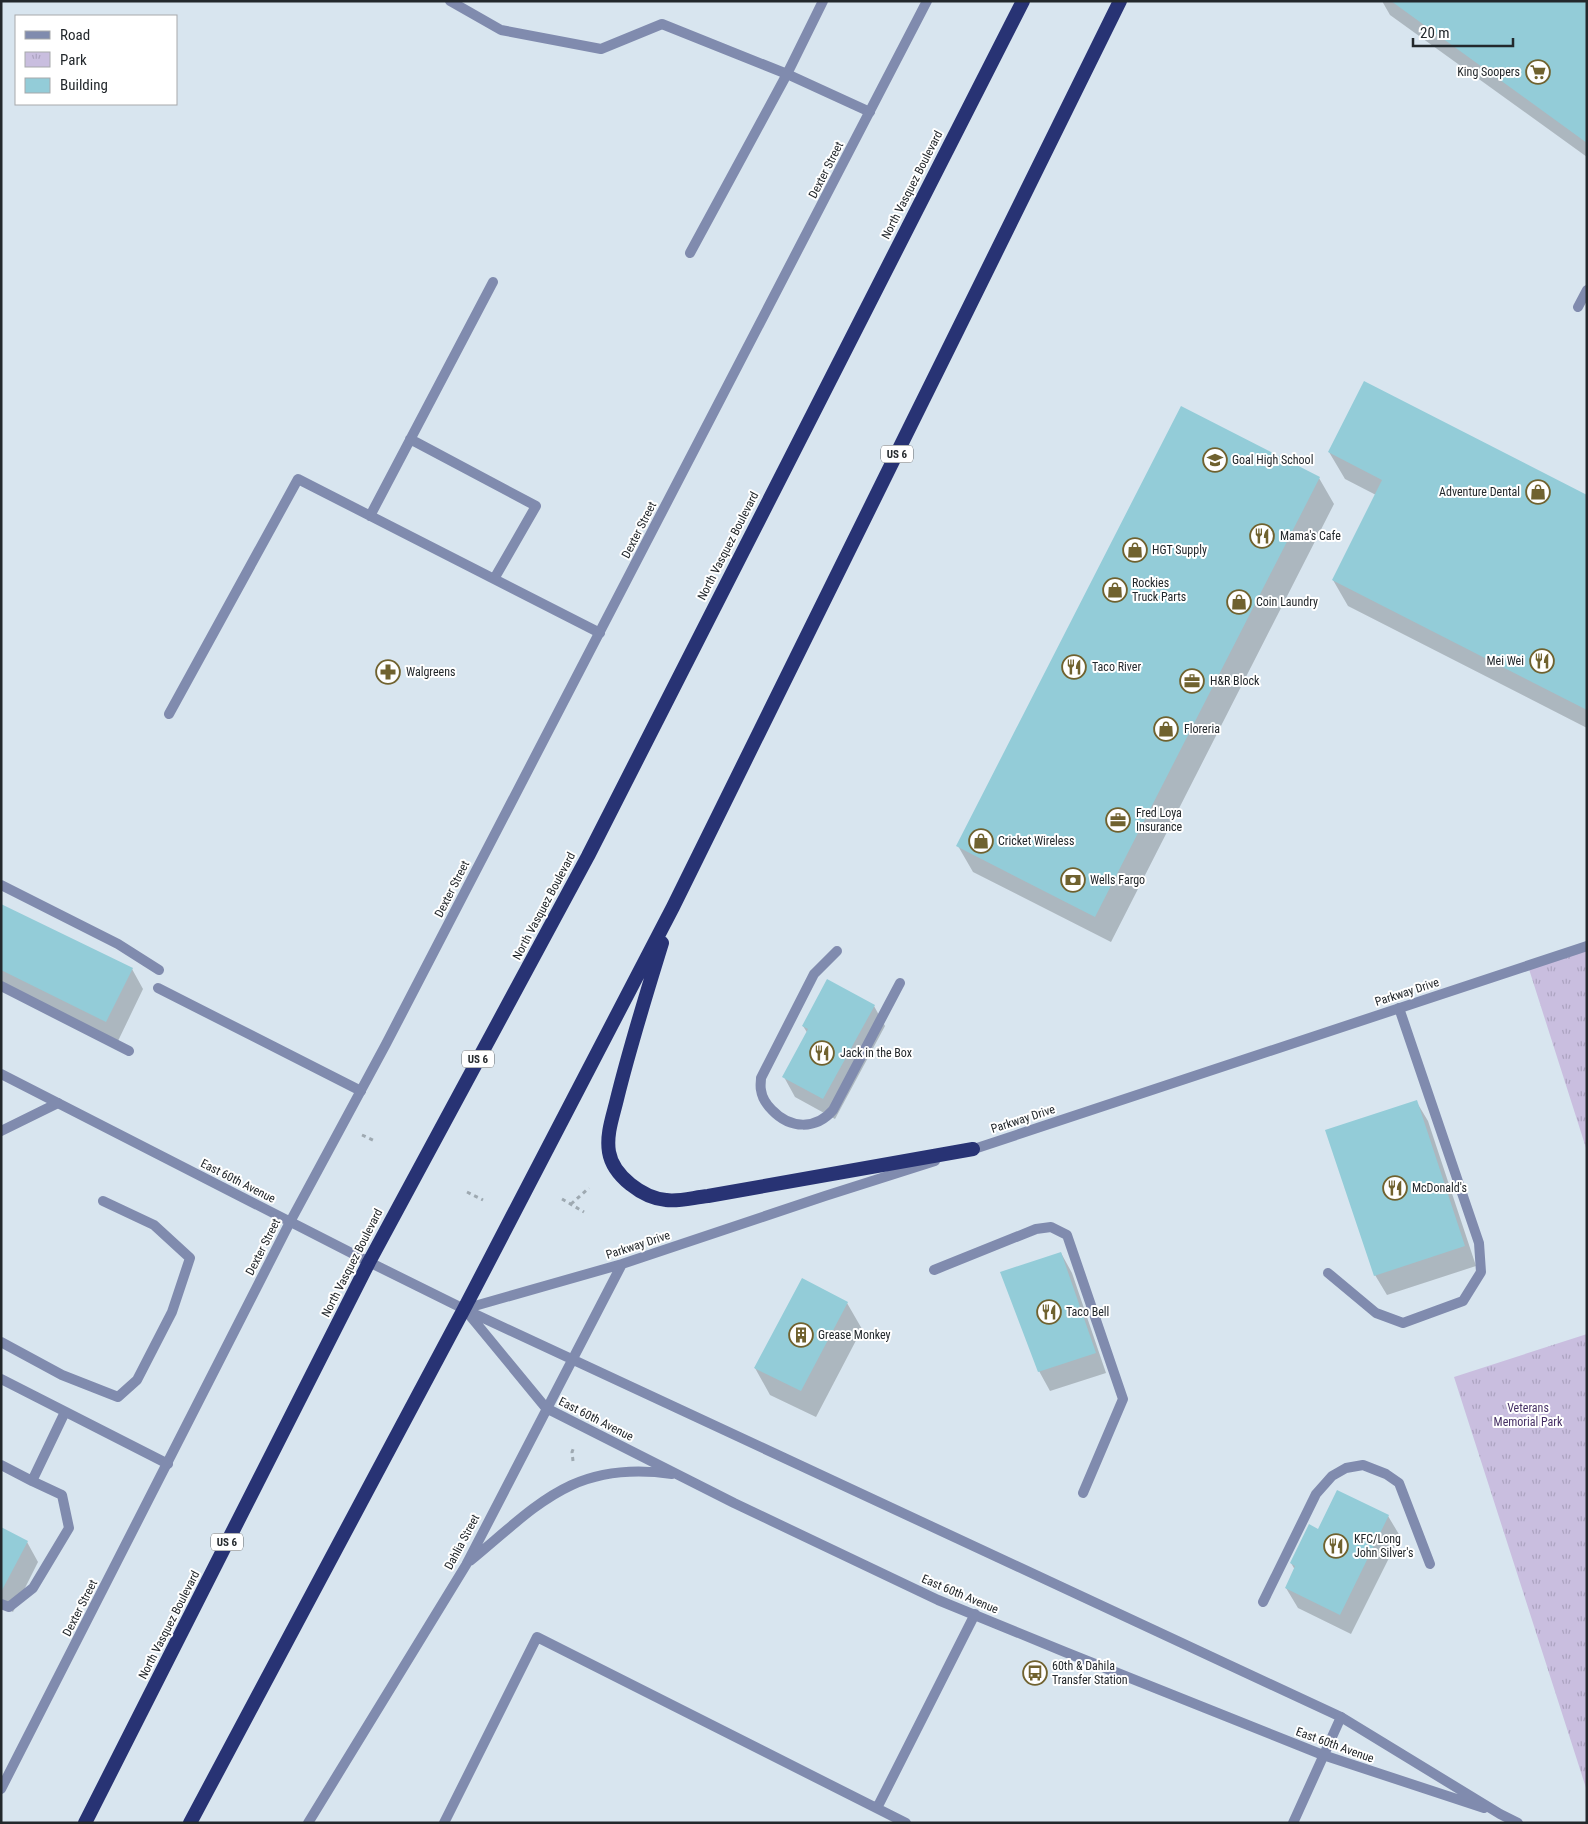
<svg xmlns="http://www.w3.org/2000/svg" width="1588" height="1824" viewBox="0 0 1588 1824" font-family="'Roboto Condensed',sans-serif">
  <defs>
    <pattern id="park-tufts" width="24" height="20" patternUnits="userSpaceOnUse" patternTransform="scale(1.25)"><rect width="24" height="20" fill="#c9bedf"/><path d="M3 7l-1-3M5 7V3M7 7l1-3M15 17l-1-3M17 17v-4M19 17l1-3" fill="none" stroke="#aca3c0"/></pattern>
  </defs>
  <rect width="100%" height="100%" fill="#d8e5ef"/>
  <path fill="url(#park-tufts)" d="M1587,946V1151L1528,966Z
    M1587,1334V1791L1454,1377Z"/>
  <path fill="#0003" d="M1382,1H1587V157L1390,15Z
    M1329,452L1587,496V728L1348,606L1333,580L1376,495L1345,479Z
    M1319,478L1334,504L1111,942L973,872L958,846Z
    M1,905L132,969L143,989L118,1041L1,984Z
    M874,1006L885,1026L835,1119L795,1097L784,1077L808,1034L803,1026Z
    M1416,1101L1428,1121L1476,1266L1387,1295L1375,1275Z
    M1061,1253L1072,1273L1106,1373L1050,1391L1039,1371Z
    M847,1303L862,1329L816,1417L770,1395L755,1368Z
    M1388,1516L1400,1536L1351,1634L1298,1608L1286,1588L1295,1570L1291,1563Z
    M1,1529L27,1542L38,1562L13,1612L1,1605Z"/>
  <path fill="#93ccd8" d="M1391,1H1587V143Z
    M1364,381L1587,495V710L1332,580L1382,480L1328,452Z
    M1181,406L1320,477L1095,917L956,846Z
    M1,904L133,968L106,1022L1,970Z
    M827,979L875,1005L823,1099L782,1077L808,1029L802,1026Z
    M1417,1100L1465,1246L1374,1276L1325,1130Z
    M1061,1252L1096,1353L1038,1372L1000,1272Z
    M802,1278L848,1302L801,1391L754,1368Z
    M1337,1490L1389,1515L1340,1615L1285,1588L1295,1566L1290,1563L1309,1524L1318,1529Z
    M1,1527L28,1541L1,1592Z"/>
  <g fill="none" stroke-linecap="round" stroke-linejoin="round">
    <path stroke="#9ea9b1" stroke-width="3" stroke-dasharray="4 4" stroke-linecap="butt" d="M362,1135L375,1141
      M467,1192L483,1200
      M562,1199L584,1212
      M571,1204L589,1188
      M573,1461L572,1452L574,1447"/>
    <path stroke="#808bae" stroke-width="10" d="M450,1L501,30L601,49L662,24L787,74L690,253
      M823,1L787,74L870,112
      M1578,307L1587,290
      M410,439L536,506L494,579
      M370,516L493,282
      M169,714L298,479L600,633
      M1,885L118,944L159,970
      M837,951L814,974L761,1078C761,1082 760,1086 761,1090C762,1098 767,1105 772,1110C790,1129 816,1130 833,1110L900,983
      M1,986L129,1051
      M158,988L361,1091
      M1,1131L58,1103
      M934,1270L1036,1229L1051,1227L1067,1235L1123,1399L1083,1493
      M1328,1273L1376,1313L1403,1323L1463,1301L1481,1272L1479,1243L1399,1008
      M1,1342L62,1375L118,1397L137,1380L172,1312L190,1258L154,1225L103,1201
      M1,1379L168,1464
      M1,1465L32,1481L65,1412
      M1263,1602L1316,1494L1332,1476L1346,1468L1363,1465L1386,1474L1399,1483L1430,1564
      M1,1604L9,1607L33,1588L69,1528L62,1495L32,1481
      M877,1808L975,1614
      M444,1823L537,1637L906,1823
      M1293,1823L1341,1717"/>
    <path stroke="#808bae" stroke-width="10" d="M1,1074L369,1262
      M1,1789L290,1222L386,1044L927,1"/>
    <path stroke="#808bae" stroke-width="10" d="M968,1151L1587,946
      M369,1262L464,1309L1341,1717L1500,1814L1518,1823
      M464,1309L622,1264L825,1196L935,1161
      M467,1312L546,1408L734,1503L938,1600L1065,1652L1323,1755L1484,1808
      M470,1561C539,1504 574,1460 672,1474
      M308,1823L466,1565L622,1264"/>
    <path stroke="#283374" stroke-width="14" d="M662,943C646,995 630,1046 617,1099C613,1116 606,1134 609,1152C613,1176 643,1198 666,1200C679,1202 695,1197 708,1196L973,1149
      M85,1823L369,1262L588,856L1023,1
      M190,1823L464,1309L673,907L1120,1"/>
  </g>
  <defs>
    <g id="supermarket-ring" transform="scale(1.25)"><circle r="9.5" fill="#fff" stroke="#70622f" stroke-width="1.5"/><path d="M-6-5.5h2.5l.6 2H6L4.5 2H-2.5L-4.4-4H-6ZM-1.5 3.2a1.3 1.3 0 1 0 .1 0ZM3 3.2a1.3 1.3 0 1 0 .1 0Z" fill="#70622f"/></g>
    <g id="school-ring" transform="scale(1.25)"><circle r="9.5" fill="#fff" stroke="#70622f" stroke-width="1.5"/><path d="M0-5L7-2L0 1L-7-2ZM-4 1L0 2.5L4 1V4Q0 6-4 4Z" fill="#70622f"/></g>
    <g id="shop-ring" transform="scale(1.25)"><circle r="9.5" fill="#fff" stroke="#70622f" stroke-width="1.5"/><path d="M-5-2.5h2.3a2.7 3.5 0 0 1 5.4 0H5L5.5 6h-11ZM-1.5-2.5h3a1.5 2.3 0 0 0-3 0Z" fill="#70622f"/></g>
    <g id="restaurant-ring" transform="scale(1.25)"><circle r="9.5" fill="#fff" stroke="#70622f" stroke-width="1.5"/><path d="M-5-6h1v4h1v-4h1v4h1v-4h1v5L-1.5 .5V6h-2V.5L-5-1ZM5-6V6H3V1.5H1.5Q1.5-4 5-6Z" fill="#70622f"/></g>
    <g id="pharmacy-ring" transform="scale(1.25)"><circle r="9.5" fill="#fff" stroke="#70622f" stroke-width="1.5"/><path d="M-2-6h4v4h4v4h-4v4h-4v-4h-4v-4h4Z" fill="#70622f"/></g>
    <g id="office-ring" transform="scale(1.25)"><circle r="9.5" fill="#fff" stroke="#70622f" stroke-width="1.5"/><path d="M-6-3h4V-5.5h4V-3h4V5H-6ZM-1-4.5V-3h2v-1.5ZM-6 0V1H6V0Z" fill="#70622f"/></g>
    <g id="bank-ring" transform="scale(1.25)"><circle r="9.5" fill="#fff" stroke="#70622f" stroke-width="1.5"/><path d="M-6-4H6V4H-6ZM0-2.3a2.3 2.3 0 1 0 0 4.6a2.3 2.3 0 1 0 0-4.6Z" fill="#70622f"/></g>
    <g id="building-ring" transform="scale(1.25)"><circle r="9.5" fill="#fff" stroke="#70622f" stroke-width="1.5"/><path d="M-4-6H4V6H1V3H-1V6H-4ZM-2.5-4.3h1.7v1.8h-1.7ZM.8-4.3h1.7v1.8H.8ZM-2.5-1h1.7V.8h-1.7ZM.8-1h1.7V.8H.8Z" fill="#70622f"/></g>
    <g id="bus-ring" transform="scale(1.25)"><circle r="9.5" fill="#fff" stroke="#70622f" stroke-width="1.5"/><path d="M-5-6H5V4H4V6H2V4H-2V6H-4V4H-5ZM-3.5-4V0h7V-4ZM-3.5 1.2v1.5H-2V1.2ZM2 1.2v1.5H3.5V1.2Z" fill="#70622f"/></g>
  </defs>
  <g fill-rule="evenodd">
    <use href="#supermarket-ring" x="1538" y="72"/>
    <use href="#school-ring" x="1215" y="460"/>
    <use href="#shop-ring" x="1538" y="492"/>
    <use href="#restaurant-ring" x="1262" y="536"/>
    <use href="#shop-ring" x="1135" y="550"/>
    <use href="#shop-ring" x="1115" y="590"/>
    <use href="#shop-ring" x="1239" y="602"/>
    <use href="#restaurant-ring" x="1542" y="661"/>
    <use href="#restaurant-ring" x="1074" y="667"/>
    <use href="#pharmacy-ring" x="388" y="672"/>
    <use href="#office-ring" x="1192" y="681"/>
    <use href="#shop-ring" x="1166" y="729"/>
    <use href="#office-ring" x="1118" y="820"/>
    <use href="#shop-ring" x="981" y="841"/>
    <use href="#bank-ring" x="1073" y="880"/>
    <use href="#restaurant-ring" x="822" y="1053"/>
    <use href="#restaurant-ring" x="1395" y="1188"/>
    <use href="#restaurant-ring" x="1049" y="1312"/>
    <use href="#building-ring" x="801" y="1335"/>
    <use href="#restaurant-ring" x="1336" y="1546"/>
    <use href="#bus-ring" x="1035" y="1673"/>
  </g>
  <g text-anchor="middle" stroke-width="4" stroke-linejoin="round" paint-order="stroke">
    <g fill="#fff" stroke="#65686b" stroke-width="1">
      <rect x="881" y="445.5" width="32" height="17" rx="4"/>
      <rect x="462" y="1050.5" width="32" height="17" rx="4"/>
      <rect x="211" y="1533.5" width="32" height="17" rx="4"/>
    </g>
    <g font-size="11" font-weight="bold" fill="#23282c">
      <text x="897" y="458">US 6</text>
      <text x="478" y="1063">US 6</text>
      <text x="227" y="1546">US 6</text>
    </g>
    <g font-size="12" fill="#23282c" stroke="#fff" text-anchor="start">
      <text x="1520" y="76" text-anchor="end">King Soopers</text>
      <text x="1232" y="464">Goal High School</text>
      <text x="1520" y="496" text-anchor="end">Adventure Dental</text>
      <text x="1280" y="540">Mama's Cafe</text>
      <text x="1152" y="554">HGT Supply</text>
      <text x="1132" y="587">Rockies<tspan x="1132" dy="14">Truck Parts</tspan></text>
      <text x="1256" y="606">Coin Laundry</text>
      <text x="1524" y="665" text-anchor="end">Mei Wei</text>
      <text x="1092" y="671">Taco River</text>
      <text x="406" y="676">Walgreens</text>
      <text x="1210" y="685">H&amp;R Block</text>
      <text x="1184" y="733">Floreria</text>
      <text x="1136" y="817">Fred Loya<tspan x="1136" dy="14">Insurance</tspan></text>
      <text x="998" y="845">Cricket Wireless</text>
      <text x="1090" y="884">Wells Fargo</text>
      <text x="840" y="1057">Jack in the Box</text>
      <text x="1412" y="1192">McDonald's</text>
      <text x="1066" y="1316">Taco Bell</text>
      <text x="818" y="1339">Grease Monkey</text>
      <text x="1354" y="1543">KFC/Long<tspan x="1354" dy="14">John Silver's</tspan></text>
      <text x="1052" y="1670">60th &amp; Dahila<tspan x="1052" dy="14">Transfer Station</tspan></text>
    </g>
    <g font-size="12" fill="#23282c" stroke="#fff">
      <text transform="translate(826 170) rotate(-63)" y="4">Dexter Street</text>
      <text transform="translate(912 185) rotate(-63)" y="4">North Vasquez Boulevard</text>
      <text transform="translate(639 530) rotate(-63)" y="4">Dexter Street</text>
      <text transform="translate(728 546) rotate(-63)" y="4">North Vasquez Boulevard</text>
      <text transform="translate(452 889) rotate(-63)" y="4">Dexter Street</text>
      <text transform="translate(544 906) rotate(-62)" y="4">North Vasquez Boulevard</text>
      <text transform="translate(1407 992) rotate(-18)" y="4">Parkway Drive</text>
      <text transform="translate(1023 1119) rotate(-18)" y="4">Parkway Drive</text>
      <text transform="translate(238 1181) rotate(27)" y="4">East 60th Avenue</text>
      <text transform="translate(638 1245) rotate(-18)" y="4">Parkway Drive</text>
      <text transform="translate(263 1247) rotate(-63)" y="4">Dexter Street</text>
      <text transform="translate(352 1263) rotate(-63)" y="4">North Vasquez Boulevard</text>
      <text transform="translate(596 1419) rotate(27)" y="4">East 60th Avenue</text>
      <text transform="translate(462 1542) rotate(-62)" y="4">Dahlia Street</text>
      <text transform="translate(960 1594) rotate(23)" y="4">East 60th Avenue</text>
      <text transform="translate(80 1608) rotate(-63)" y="4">Dexter Street</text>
      <text transform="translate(169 1625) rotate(-63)" y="4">North Vasquez Boulevard</text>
      <text transform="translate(1335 1745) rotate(20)" y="4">East 60th Avenue</text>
    </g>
    <g font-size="12" fill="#463065" stroke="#fff">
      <text x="1528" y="1412">Veterans<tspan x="1528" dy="14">Memorial Park</tspan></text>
    </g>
  </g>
  <rect width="1588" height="1824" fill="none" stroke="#23282c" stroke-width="5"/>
  <rect x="15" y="15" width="162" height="90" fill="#ffffff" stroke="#a7a9ab"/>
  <rect x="25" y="31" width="25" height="8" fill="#808bae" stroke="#a7a9ab"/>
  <text x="60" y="40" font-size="15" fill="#23282c">Road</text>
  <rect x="25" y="52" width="25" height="15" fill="url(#park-tufts)" stroke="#a7a9ab"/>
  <text x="60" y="65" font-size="15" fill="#23282c">Park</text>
  <rect x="25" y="78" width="25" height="15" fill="#93ccd8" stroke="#a7a9ab"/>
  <text x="60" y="90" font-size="15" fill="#23282c">Building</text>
  <path d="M1413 38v8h100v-8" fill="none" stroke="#23282c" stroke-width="2.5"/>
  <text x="1420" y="38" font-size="15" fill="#23282c" stroke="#ffffff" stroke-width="4" paint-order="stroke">20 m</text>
</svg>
